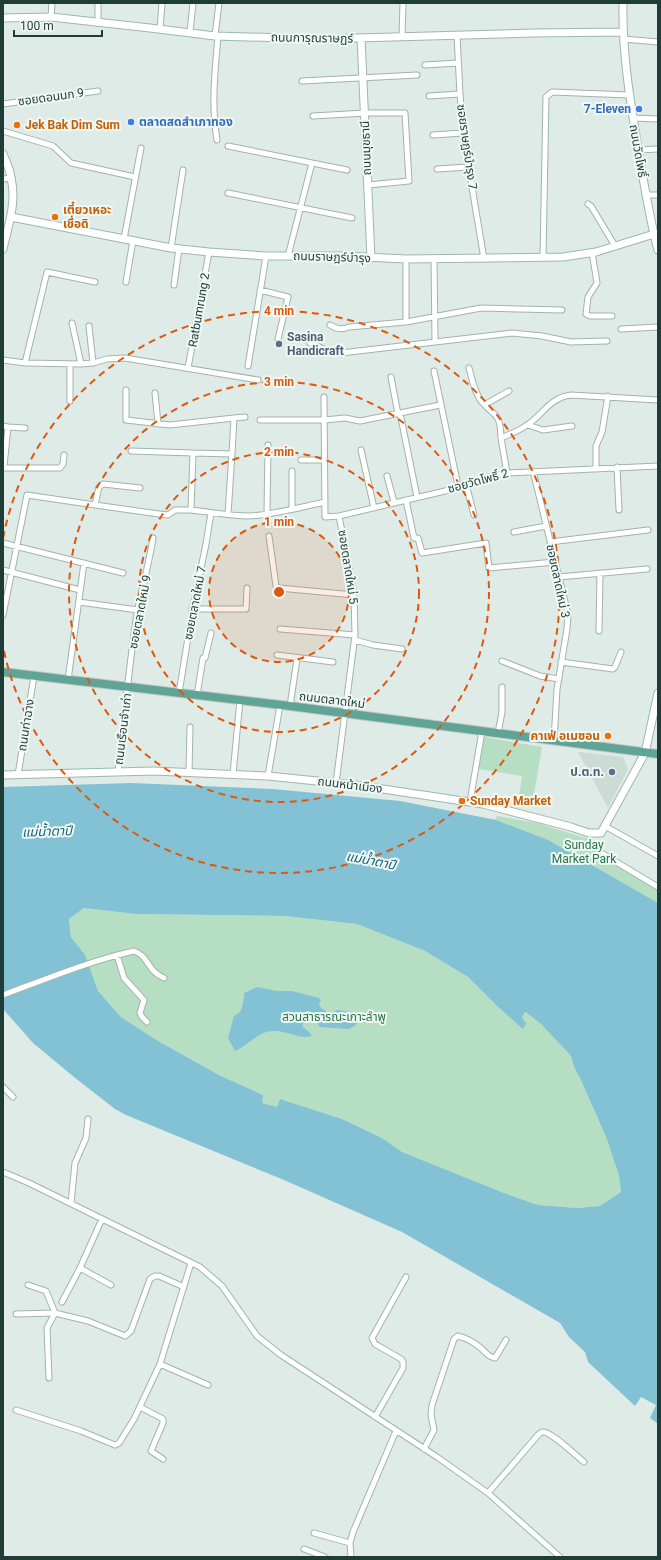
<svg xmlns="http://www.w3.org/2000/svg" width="661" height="1560" viewBox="0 0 661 1560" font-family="Roboto,'Noto Sans Thai',sans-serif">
  <rect width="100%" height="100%" fill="#dfebe6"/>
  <path fill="#cddbd5" d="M578,752L623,757L628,769L608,808Z"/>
  <path fill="#b6dec3" d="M484,737L542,747L532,806L518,804L522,776L479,769Z
    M497,816L537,823L602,843L598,853L658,889V911L493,824Z
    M84,908L136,914L285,916L357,924L425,951L468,977L495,1004L522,1018L524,1012L541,1024L571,1056L574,1067L580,1078L606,1137L619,1176L621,1192L600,1206L577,1208L538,1205L504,1193L402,1152L382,1138L342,1119L280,1099L277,1107L261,1103L263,1095L221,1076L158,1041L121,1017L98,991L85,955L71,937L69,919Z"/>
  <path fill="#83c2d4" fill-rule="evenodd" d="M131,783L273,789L400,801L496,820L548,840L658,903V1424L650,1418L656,1405L641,1397L635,1406L588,1362L585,1352L569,1337L560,1323L402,1232L284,1180L126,1115L115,1109L74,1077L33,1043L3,1009V787ZM84,908L136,914L285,916L357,924L425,951L468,977L495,1004L523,1029L526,1023L522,1018L525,1012L541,1024L571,1056L574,1067L580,1078L606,1137L619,1176L621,1192L600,1206L577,1208L538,1205L504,1193L402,1152L382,1138L342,1119L280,1099L277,1107L262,1103L263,1095L221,1076L158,1041L121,1017L98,991L85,955L71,937L69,919Z
    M257,987L277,991H292L319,998L321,1001L319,1004L321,1008L327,1012L332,1013L337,1010L356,1013L359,1020L355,1026L348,1029L320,1027L316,1021L310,1018L305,1021L302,1026L309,1032L312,1036C298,1040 288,1030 273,1031C257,1032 249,1045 235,1051L228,1038L234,1016L240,1012L242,1007L244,997V993Z"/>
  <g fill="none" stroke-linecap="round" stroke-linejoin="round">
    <g stroke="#a2b3ae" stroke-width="7">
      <path id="street" d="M51,17L52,3
        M98,23V3
        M160,29L162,3
        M190,32L193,3
        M457,35L460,94L463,133L484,259
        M215,36L219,3
        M402,36L403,3
        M623,39L658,42
        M425,65L458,63
        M302,81L417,75
        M429,96L460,94
        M3,104L98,91
        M313,116L365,113H405L409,181L368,185
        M633,118L658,119
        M3,131L53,146L71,163L135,177
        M433,135L463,133
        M217,140C211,105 215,71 218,36
        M228,146L347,170
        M638,150L658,149
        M437,169L468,167
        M3,179L12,178
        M228,193L352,218
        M646,195H658
        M588,204L591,206L615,246
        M124,239L141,148
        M171,248L183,170
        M592,252L597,283L588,297L586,314L590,316H612
        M288,256L312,163
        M434,258L435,342
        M543,258L546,97L552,92L629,95
        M406,259V322
        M126,282L133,240
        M174,285L179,248
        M260,290L288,297L278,339
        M72,323L81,364
        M330,325C337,329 341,330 349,327L406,322L481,308L562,310
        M89,326L93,363
        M621,329L658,327
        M310,343L326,350L341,353L512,333L542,336L571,342L607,341
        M3,360L25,363L81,364L93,363L107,359L125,358L258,380
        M25,363L47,272L95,282
        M70,364V401
        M248,366L266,256
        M188,368L209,252
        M469,368C472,379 474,391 481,401C496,419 500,411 501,438
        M434,371L458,486
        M391,377L398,414
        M126,390V420L170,425L234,418L232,454
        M155,393L158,424
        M324,397L325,517L339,516L445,491L491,476L507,473L658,466
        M486,404L509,391
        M400,413L417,497
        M234,418L245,417
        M260,420H324L345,418L360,421L440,405
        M528,425L543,430L572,426
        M3,426L8,427L4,466L5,468H60L63,464L64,455
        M8,427L25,428
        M361,450L374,508
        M131,451L193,453
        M301,460H325
        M617,467L619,510
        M596,468V446L602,432L608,396
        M533,471L568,614L567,629L557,689L554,741
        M507,473L501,438C510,434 519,431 527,425C544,414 549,398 571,395L658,400
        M387,476L394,502
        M466,484L474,515
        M406,500L414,538H418L422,553L486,543L489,568L555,562
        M95,505L159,514L168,515L175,510H191
        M292,509V471
        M267,513L268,445
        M228,514L232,454L193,453L191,510C210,512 230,516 249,516C273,515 301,507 325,502
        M514,532L546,526
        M269,536L276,586L279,588L354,595
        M550,542L648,530
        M3,543L123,573
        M3,570L80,590
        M559,577L647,569
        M79,602L138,610
        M192,609H246L247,588
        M3,615L27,495L95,505L99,487L103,484L140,488
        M280,629L355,635
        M599,631L600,573
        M355,640L373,645L402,649
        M277,655L333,662
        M502,661L540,676L559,679
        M561,662L613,669L615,667L621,652
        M68,680L84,563
        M179,693L193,607L206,544L211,513
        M197,695L203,658H205L211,633
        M290,706L297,659
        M498,733L502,712V687
        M118,772C124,719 129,666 137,613C142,588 149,564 153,538
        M189,773L190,727
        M233,774L240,700
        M18,775L34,676
        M268,776L280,705
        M336,783L355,635L354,595L339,516
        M470,802L482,731
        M605,826L658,856
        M603,854L658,887
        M117,955L124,978L144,1000L140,1013L142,1017L147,1022
        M3,995C46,979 89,961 134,951C149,956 147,971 164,978
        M3,1087L13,1097
        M3,1172L29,1183L200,1267L222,1286L257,1336L281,1355L437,1457L488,1493L560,1557
        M71,1203L75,1163L86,1138L88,1119
        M80,1268L111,1285
        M28,1285L46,1291L55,1313L47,1328L49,1378
        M62,1302L80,1268L102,1219
        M16,1314L55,1313L88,1321L125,1336L131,1331L150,1279L155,1276H159L184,1287
        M160,1364L208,1385
        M140,1407L163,1419V1423L151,1451L163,1459
        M16,1410L81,1431L115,1445L119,1443L134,1419L160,1364L191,1263
        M375,1417L403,1368V1362L401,1359L375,1344L372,1338L406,1277
        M424,1449L434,1430L431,1415L432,1405L454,1339L458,1336C467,1338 475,1343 482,1349C486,1353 488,1357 495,1358L506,1340
        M488,1493L538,1435C539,1434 542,1432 543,1432C552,1432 576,1456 584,1462
        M314,1533L350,1543
        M304,1549L325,1557
        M351,1557L350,1543L353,1532L396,1431"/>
    </g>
    <g stroke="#9db7b0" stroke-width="9">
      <path id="secondary" d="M623,3C622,52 630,100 638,148C644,183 649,217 658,250
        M3,18L51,17L150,28L215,36L321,39L533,33L623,32
        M361,38L371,258
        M3,154C6,161 10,169 11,178C17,201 8,227 3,249
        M11,217L171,248L209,252L266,256H345L406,259L563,257L596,252L654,234
        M3,775L154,771L268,776L356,785L483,804L571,827L589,833H601L645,753L658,693"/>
    </g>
    <g stroke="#c0c8c7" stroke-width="10">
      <path id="primary" d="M3,672L290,706L658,754"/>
    </g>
    <use href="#street" stroke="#fff" stroke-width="5"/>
    <use href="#secondary" stroke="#fff" stroke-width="7"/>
    <use href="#primary" stroke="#60a397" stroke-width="8"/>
  </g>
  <circle cx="279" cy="592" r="70" fill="#de580e" fill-opacity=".12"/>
  <g fill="none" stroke="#de580e" stroke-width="2" stroke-dasharray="7 5">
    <circle cx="279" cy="592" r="70"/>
    <circle cx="279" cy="592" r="140"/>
    <circle cx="279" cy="592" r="210"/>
    <path d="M3 538A281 281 0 1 1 3 646"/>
  </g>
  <g fill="#3f7fe0" stroke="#eff8f4" stroke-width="1.5">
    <circle cx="639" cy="109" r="4"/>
    <circle cx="131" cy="122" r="4"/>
  </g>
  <g fill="#e8710a" stroke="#eff8f4" stroke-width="1.5">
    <circle cx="17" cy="125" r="4"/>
    <circle cx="55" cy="217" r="4"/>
    <circle cx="608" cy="736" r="4"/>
    <circle cx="462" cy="801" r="4"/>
  </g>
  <g fill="#5c6f8a" stroke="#eff8f4" stroke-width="1.5">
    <circle cx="279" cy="344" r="4"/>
    <circle cx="612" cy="772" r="4"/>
  </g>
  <g text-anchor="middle" stroke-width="4" stroke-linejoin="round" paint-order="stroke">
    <g font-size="12" fill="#1f3c36" stroke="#eff8f4">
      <text transform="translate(312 38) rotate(1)" y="4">ถนนการุณราษฏร์</text>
      <text transform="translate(51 97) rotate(-8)" y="4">ซอยดอนนก 9</text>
      <text transform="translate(467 147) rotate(82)" y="4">ซอยราษฎร์บำรุง 7</text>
      <text transform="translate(366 148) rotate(-92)" y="4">ถนนมุขธานี</text>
      <text transform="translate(638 151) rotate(80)" y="4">ถนนวัดโพธิ์</text>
      <text transform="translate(332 257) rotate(2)" y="4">ถนนราษฎร์บำรุง</text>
      <text transform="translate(199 310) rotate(-80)" y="4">Ratbumrung 2</text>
      <text transform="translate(478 481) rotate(-15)" y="4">ซอยวัดโพธิ์ 2</text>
      <text transform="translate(348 567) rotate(81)" y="4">ซอยตลาดใหม่ 5</text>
      <text transform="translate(558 581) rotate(78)" y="4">ซอยตลาดใหม่ 3</text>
      <text transform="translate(195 603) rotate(-79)" y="4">ซอยตลาดใหม่ 7</text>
      <text transform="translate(140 612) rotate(-79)" y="4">ซอยตลาดใหม่ 9</text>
      <text transform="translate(332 700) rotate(7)" y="4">ถนนตลาดใหม่</text>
      <text transform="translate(26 725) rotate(-81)" y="4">ถนนท่าฉาง</text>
      <text transform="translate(123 729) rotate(-83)" y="4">ถนนเรือนจำเก่า</text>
      <text transform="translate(350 785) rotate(7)" y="4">ถนนหน้าเมือง</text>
    </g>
    <g font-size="12" font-weight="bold" fill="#366cbe" stroke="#eff8f4" text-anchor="end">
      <text x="631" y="113">7-Eleven</text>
      <text x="139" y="126" text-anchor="start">ตลาดสดสำเภาทอง</text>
    </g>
    <g font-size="12" font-weight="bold" fill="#c56008" stroke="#eff8f4" text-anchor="start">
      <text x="25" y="129">Jek Bak Dim Sum</text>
      <text x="63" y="214">เตี๋ยวเหอะ<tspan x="63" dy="14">เชื่อดิ</tspan></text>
      <text x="600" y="740" text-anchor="end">คาเฟ่ อเมซอน</text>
      <text x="470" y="805">Sunday Market</text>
    </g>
    <g font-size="12" font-weight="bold" fill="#4e5e75" stroke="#eff8f4" text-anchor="start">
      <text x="287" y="341">Sasina<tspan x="287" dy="14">Handicraft</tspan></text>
      <text x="604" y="776" text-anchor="end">ป.ต.ท.</text>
    </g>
    <g font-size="12" fill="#27754a" stroke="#eff8f4">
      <text x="584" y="849">Sunday<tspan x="584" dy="14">Market Park</tspan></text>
      <text x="334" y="1021">สวนสาธารณะเกาะลำพู</text>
    </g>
    <g font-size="13" font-style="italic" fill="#16637b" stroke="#eff8f4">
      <text transform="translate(47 831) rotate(-2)" y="5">แม่น้ำตาปี</text>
      <text transform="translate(371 860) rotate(11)" y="5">แม่น้ำตาปี</text>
    </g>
  </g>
  <circle cx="279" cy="592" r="6" fill="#de580e" stroke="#eff8f4" stroke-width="2"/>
  <g font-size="12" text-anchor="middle" font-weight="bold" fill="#de580e" stroke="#eff8f4" stroke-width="4" stroke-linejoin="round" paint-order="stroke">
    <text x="279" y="315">4 min</text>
    <text x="279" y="386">3 min</text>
    <text x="279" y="456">2 min</text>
    <text x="279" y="526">1 min</text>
  </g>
  <rect width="661" height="1560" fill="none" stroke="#1f3c36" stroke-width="8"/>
  <path d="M14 30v6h88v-6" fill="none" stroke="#1f3c36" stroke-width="2"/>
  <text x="20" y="30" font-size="12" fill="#1f3c36" stroke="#eff8f4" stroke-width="3" paint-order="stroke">100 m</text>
</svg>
